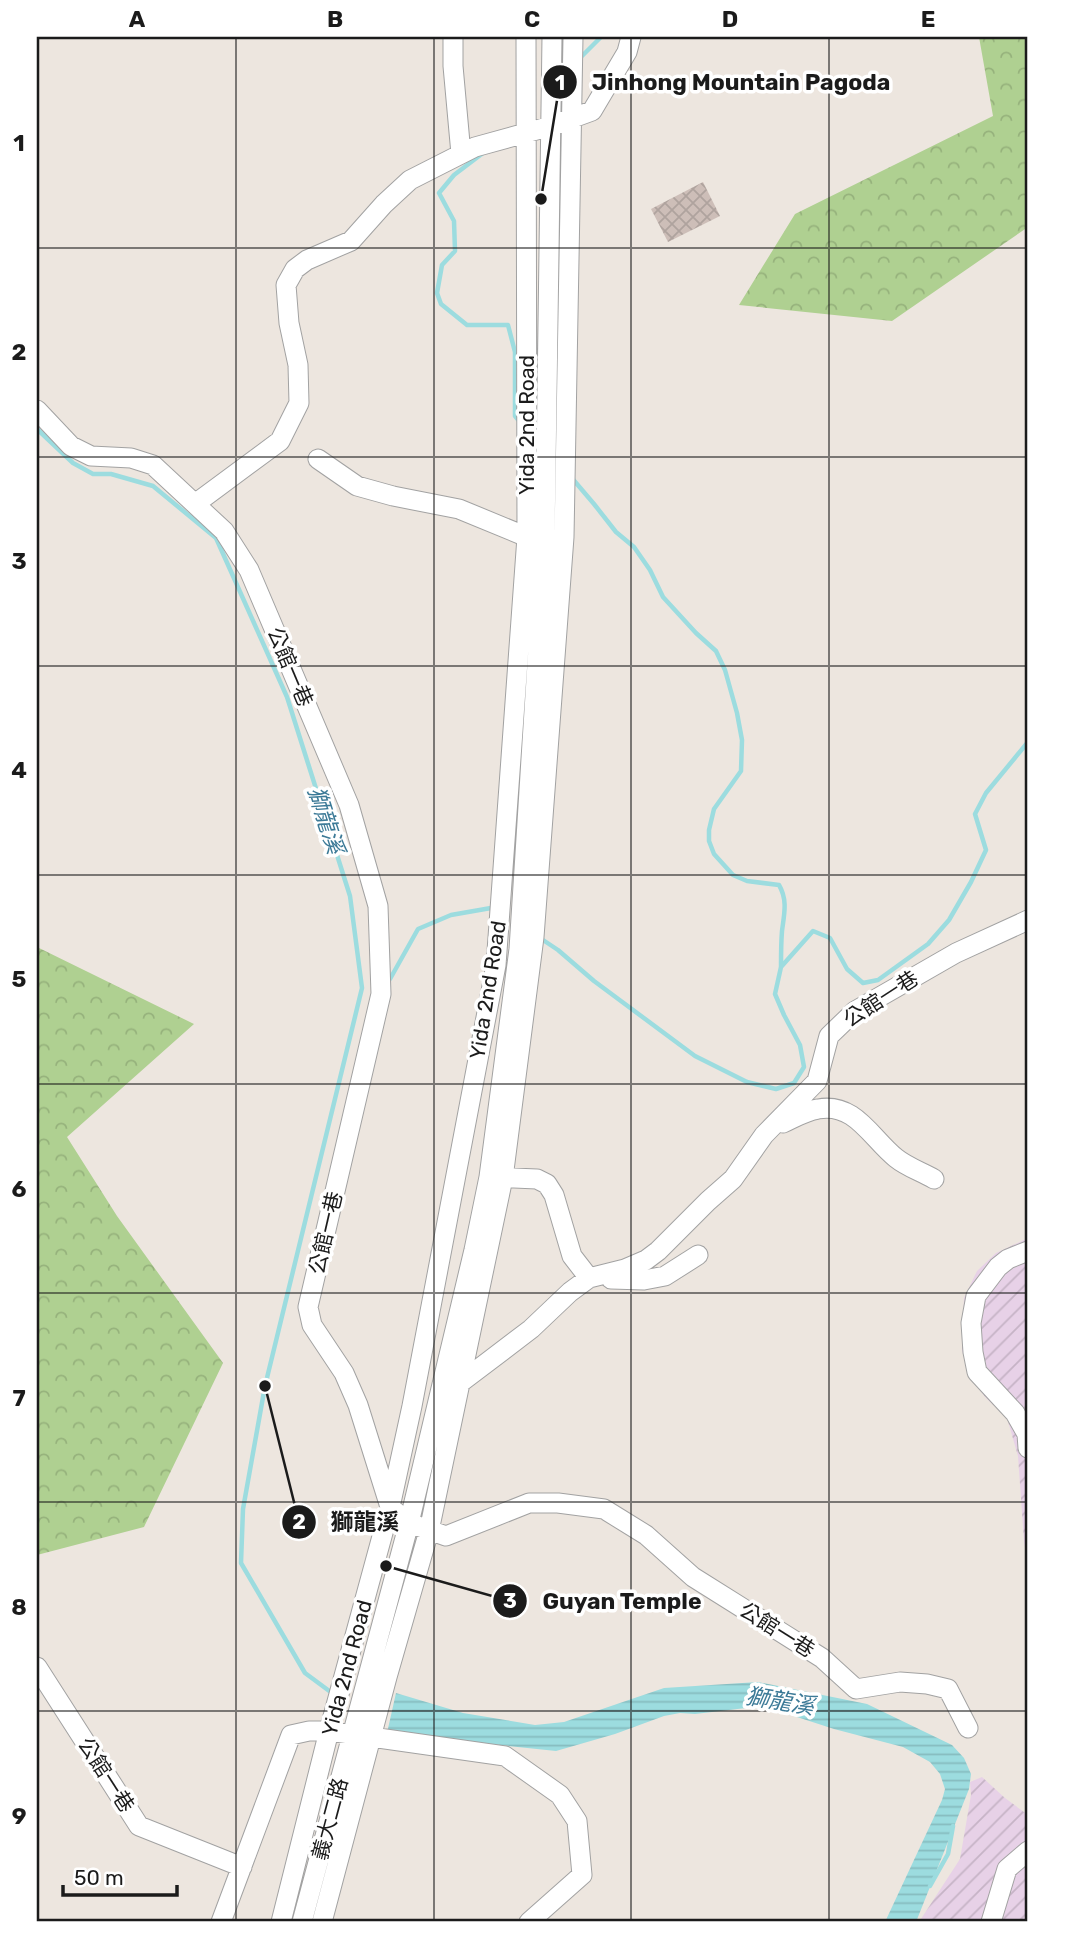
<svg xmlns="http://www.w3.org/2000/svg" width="1065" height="1959" viewBox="0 0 1065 1959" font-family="Rubik,'Noto Sans TC',sans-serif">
  <defs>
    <pattern id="industrial-furrows" width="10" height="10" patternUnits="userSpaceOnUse" patternTransform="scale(1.75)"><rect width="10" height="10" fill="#e7d1e7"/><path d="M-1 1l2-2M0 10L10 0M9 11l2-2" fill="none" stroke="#c6b3c6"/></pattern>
    <pattern id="forest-crowns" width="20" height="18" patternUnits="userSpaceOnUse" patternTransform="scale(1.75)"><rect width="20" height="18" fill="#afd091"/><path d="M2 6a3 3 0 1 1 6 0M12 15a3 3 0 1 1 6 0" fill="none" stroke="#96b27c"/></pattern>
    <pattern id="water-rules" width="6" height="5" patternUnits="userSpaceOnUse" patternTransform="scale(1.75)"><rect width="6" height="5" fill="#9cdcdf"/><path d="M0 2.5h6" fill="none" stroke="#86bcbf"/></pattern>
    <pattern id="building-cross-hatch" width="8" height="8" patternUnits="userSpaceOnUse" patternTransform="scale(1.75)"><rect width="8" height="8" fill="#cdbeb8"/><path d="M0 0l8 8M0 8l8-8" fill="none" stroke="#afa39e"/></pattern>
  </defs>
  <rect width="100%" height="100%" fill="#ede6df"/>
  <path fill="url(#industrial-furrows)" d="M1028,1238V1566L1024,1541L1018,1456L1007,1418L986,1398L969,1376L962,1350L964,1298L977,1271L996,1253Z
    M982,1777L1005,1798L1028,1815V1922H919L960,1859L971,1795L970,1782Z"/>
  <path fill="url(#forest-crowns)" d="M979,37H1028V227L892,321L739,305L795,214L993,116Z
    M37,947L194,1024L67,1137L117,1216L223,1363L144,1527L37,1555Z"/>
  <path fill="url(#water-rules)" d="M758,1682L867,1704L952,1745L964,1758L971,1774L969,1789L916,1922H885L942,1800L945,1789L940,1774L930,1762L903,1747L834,1729L763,1706L695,1714L680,1713L664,1716L615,1734L556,1751L387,1733L396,1693L463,1713L535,1725L564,1722L664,1688Z"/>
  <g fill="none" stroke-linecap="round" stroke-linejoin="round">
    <path stroke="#9cdcdf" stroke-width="4.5" d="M580,58L601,37
      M483,153L454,175L439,193L454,221L455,251L442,265L437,293L441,304L467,325H508L515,352V416L520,422
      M37,429L73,463L93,474H111L153,486L216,538L287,697L350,896L362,988L265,1386L243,1509L241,1563L305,1673L332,1693
      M571,477L594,504L616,532L634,547L650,570L663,597L696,633L716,651L725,670L737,713L742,740L741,771L714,809L709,830V841L714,854L733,875L747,881L779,885C788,900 784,915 782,931C781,943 781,955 781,967
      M540,938L558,950L594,981L695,1056L747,1082L776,1089L794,1083L804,1067L800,1045L784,1015L775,994L781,967L813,931L830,938L847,969L863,983L878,980L928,944L949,920L971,882L986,850L975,814L986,793L1028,742
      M386,981L390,979L418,929L451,915L491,908L494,909
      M930,1886L948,1854L953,1826"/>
  </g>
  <path fill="url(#building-cross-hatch)" d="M703,182L720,216L668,242L651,209Z"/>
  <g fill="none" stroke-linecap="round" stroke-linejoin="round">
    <g stroke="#a2a2a2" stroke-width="21">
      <path id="minor" d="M453,37V66L461,154
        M37,410L71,446L91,456L131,458L153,465L224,531L249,570L349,805L378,906L381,994L308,1307L312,1325L344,1373L358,1405L390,1507L409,1523L446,1536L529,1503H558L604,1509L646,1535L693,1577L822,1658L856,1689L900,1682L927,1684L948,1689L968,1728
        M318,459L357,486L393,496L459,509L527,537H538
        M195,504L280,441L299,403L298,365L289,323L286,285L295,269L307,260L351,241L384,204L410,180L475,147L551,126L592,111L627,52L631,37
        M783,1123C794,1118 805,1111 818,1109C855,1102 871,1138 896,1158C907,1167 922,1172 934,1179
        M1028,1251L1008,1259L998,1267L976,1296L971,1323L973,1352L977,1372L1015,1413L1027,1434L1028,1448
        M589,1278L625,1269L646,1260L658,1251L708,1201L733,1179L764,1135L817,1081L829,1036L855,1011L956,953L1028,920
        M611,1279L644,1280L665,1276L698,1255
        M456,1386L531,1329L570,1292L589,1278L572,1256L554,1195L547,1184L537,1179L493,1177
        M37,1667L139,1826L242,1867
        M221,1922L291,1735L309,1731H329L505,1756L560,1795L577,1821L582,1875L529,1922
        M281,1922L329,1731L390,1507L412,1406L496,965L527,537L526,37
        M302,1922L409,1523L474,1250L489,1177L519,949L545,537L552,37
        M322,1922L387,1677L429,1531L503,1178L534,937L564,537L573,37
        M991,1922L1007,1869L1028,1851"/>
    </g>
    <use href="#minor" stroke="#fff" stroke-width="19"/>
  </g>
  <path fill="none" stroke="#1b1b1b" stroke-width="2" stroke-opacity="0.55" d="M236,37V1922M434,37V1922M631,37V1922M829,37V1922M37,248H1028M37,457H1028M37,666H1028M37,875H1028M37,1084H1028M37,1293H1028M37,1502H1028M37,1711H1028"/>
  <g text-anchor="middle" stroke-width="7" stroke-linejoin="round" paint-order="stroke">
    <g font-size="21" fill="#1b1b1b" stroke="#fff">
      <text transform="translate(527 425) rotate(-90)" y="7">Yida 2nd Road</text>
      <text transform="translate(290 667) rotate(67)" y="7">公館一巷</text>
      <text transform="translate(488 990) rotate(-81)" y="7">Yida 2nd Road</text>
      <text transform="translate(881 999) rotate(-33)" y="7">公館一巷</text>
      <text transform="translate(326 1233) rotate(-77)" y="7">公館一巷</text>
      <text transform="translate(777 1630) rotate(32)" y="7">公館一巷</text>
      <text transform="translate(347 1668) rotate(-75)" y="7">Yida 2nd Road</text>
      <text transform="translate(106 1775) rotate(57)" y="7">公館一巷</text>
      <text transform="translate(330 1819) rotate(-75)" y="7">義大二路</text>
    </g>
    <g font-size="23" font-style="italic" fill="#3c7a97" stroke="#fff">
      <text transform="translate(326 820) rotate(72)" y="8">獅龍溪</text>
      <text transform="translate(780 1701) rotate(9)" y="8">獅龍溪</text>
    </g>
  </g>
  <path fill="none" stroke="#1b1b1b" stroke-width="2.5" d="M541 199L560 82M265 1386L299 1522M386 1566L510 1601"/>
  <g fill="#1b1b1b" stroke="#fff" stroke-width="2.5">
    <circle cx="541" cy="199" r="7"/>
    <circle cx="265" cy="1386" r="7"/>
    <circle cx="386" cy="1566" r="7"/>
    <circle cx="560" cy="82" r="18"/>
    <circle cx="299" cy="1522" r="18"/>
    <circle cx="510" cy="1601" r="18"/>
  </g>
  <g font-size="21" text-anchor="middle" font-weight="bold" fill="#fff">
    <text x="560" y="90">1</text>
    <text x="299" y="1529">2</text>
    <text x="510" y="1608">3</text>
  </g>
  <g font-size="23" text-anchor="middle" font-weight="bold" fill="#1b1b1b" stroke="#fff" stroke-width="7" stroke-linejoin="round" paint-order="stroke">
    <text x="741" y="90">Jinhong Mountain Pagoda</text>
    <text x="365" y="1530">獅龍溪</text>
    <text x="622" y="1609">Guyan Temple</text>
  </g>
  <rect width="1065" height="1959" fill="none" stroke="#ffffff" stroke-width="77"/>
  <path d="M63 1885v10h114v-10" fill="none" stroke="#1b1b1b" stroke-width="3.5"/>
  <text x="74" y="1885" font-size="21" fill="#1b1b1b" stroke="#ffffff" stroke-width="5" paint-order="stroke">50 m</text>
  <rect x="38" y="38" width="988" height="1882" fill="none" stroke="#1b1b1b" stroke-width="2.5"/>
  <g font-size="23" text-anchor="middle" font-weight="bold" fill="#1b1b1b">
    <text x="137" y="27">A</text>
    <text x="335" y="27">B</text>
    <text x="532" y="27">C</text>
    <text x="730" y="27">D</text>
    <text x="928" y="27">E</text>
    <text x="19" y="151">1</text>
    <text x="19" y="360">2</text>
    <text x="19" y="569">3</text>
    <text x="19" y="778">4</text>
    <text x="19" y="987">5</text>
    <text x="19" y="1197">6</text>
    <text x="19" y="1406">7</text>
    <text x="19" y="1615">8</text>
    <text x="19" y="1824">9</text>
  </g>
</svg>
